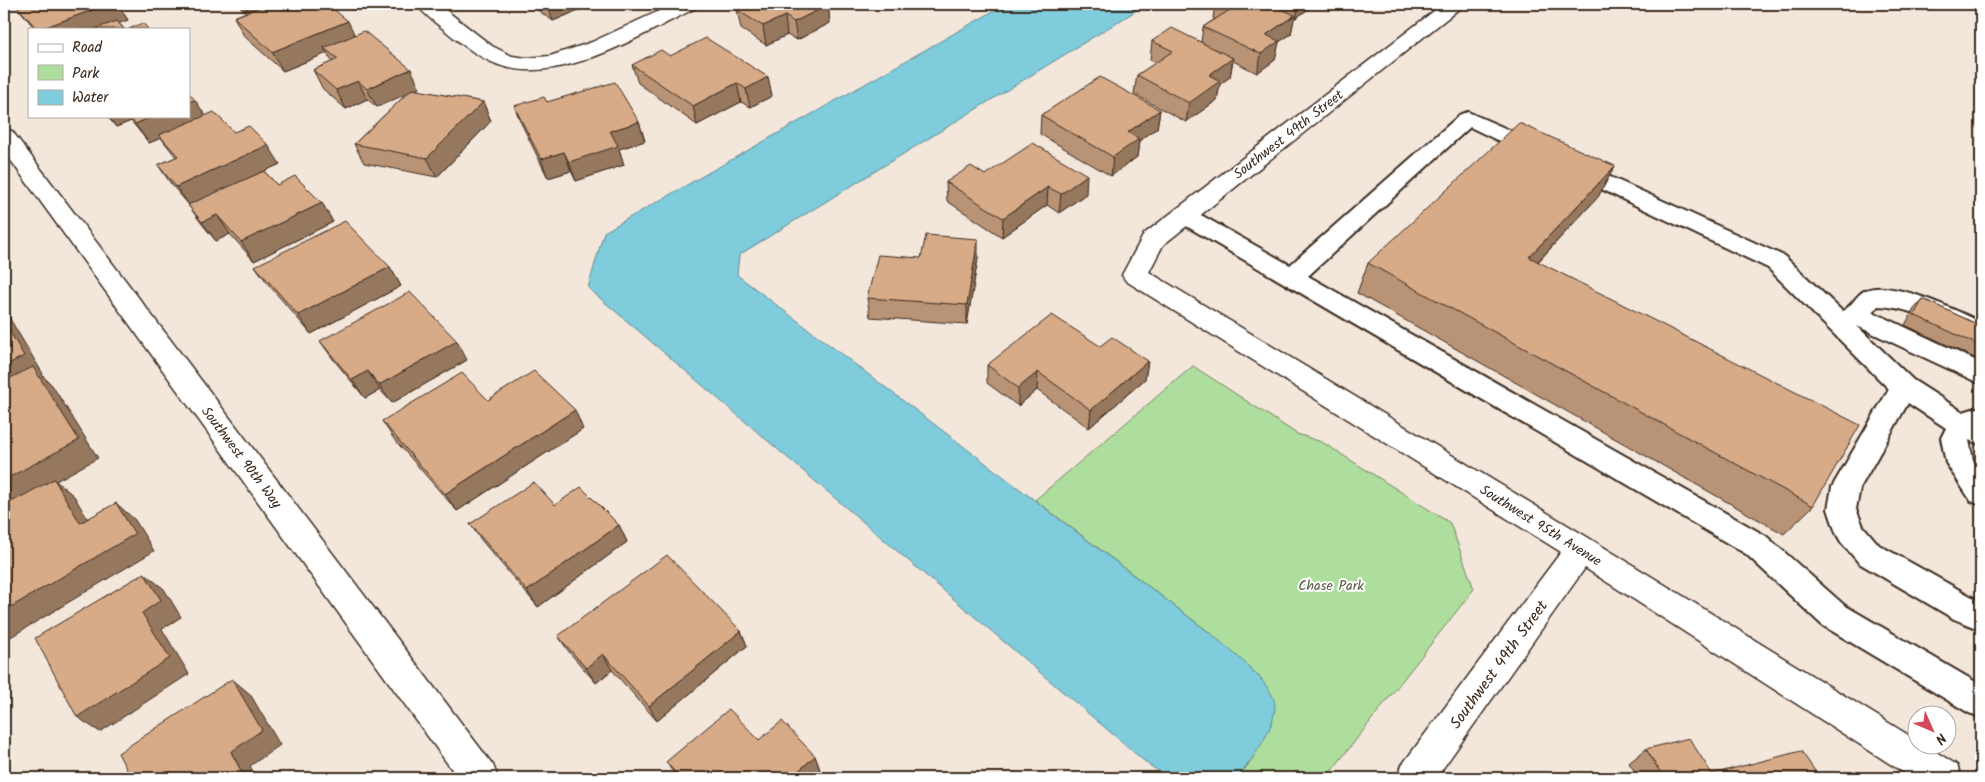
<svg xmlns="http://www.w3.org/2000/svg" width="1985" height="782" viewBox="0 0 1985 782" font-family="Kalam,sans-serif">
  <rect width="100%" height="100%" fill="#f3e6db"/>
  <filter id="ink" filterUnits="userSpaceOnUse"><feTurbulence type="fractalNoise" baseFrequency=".02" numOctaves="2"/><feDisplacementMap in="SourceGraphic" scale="10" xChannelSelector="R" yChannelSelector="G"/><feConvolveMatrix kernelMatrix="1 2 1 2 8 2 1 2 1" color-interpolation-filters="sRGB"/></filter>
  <g filter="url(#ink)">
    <path fill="#aede9e" stroke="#74845e" d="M1193,366L1297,434L1322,442L1450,523L1474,589L1326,778H1237L1253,759L1262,679L1210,633L1035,500Z"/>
    <path fill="#7eccdc" stroke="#638b90" d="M1006,4H1147L739,255L737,275L1210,633C1227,648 1276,684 1275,707C1274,731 1251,761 1237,778H1171L1150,766L588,288L604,232Z"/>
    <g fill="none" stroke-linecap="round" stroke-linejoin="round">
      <g stroke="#3b2a1e" stroke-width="4">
        <path id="lane" d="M1468,112L1546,146L1549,151L1546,156L1538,158L1530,156L1470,127L1308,276L1766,536L1844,605L1981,685V717L1969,713L1822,625L1746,554L1176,220L1173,215L1176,210L1184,207L1192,210L1290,265L1461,114Z
          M1573,160L1784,256L1842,311C1852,307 1855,296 1864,291C1889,277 1957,311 1981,322V342C1946,331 1917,307 1878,306L1873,312L1981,363V384L1857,326L1913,380L1963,412L1976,408L1981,409V445L1969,440L1973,460L1981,471V505L1971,501L1946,463L1941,438L1946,428L1908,403L1860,488L1856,509L1863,526L1879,545L1981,602V630L1954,619L1859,563L1841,542L1836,533L1828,509L1832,487L1889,389L1768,268L1565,172L1562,167L1565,162Z"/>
      </g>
      <g stroke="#3b2a1e" stroke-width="3">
        <path id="street" d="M417,4H438L492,46L512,56L527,58L550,56L592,42L674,4H699L696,8C642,34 559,87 499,65C482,59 467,48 453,37C442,27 424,16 417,4Z
          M1443,4H1465L1163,245L1149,272L1592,540L1918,741V744H1923L1957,765L1962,778H1912L1585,568L1436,778H1397L1402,765L1561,552L1126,281L1122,275L1144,234Z
          M4,129L12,131L493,765L498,778H458L4,151Z"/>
      </g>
      <use href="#lane" fill="#fff" fill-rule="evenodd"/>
      <use href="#street" fill="#fff" fill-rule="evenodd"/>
    </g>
    <path fill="#b99375" stroke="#3b2a1e" d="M15,4H117L128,20L119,23L124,29H35Z
      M237,4H327L354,35L420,88L415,90L483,102L491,121L437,177L364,163L354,144L409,92L377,107L367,99L346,109L323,89L313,70L332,62L327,53L283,71L244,36L234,17L246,12Z
      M529,4H593L553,21Z
      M1215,4H1315L1296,18L1294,17L1291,34L1279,42L1275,60L1257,73L1233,61L1230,77L1220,84L1217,100L1186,122L1134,94L1137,75L1156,63L1150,60L1152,41L1201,42L1203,27L1215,19L1213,18Z
      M828,5L830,23L797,40L787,35L766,45L741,29L737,10Z
      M670,56L768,77L772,96L750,107L741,102L697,125L638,83L632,65Z
      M547,102L639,122L645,141L619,149L624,165L576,181L571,171L548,178L522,125L514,106Z
      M1160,110L1157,128L1139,141L1137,157L1111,176L1040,134L1041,115Z
      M205,115L234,132L280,164L264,171L277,185L322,203L333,222L254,261L230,234L216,241L202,224L188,205H189L171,184L158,165L176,157L161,138L149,143L131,121L116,127L107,116H189Z
      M1615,166L1598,197L1538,262L1813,506L1784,534L1357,293L1368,263Z
      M985,175L1086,194L1059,213L1047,205L1002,237L947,201L946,182Z
      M921,258H978L967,324L870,317L867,298Z
      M255,266L390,267L401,286L311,334L268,284Z
      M1923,299L1981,326V361L1905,325L1914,309Z
      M320,341L467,360L392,403L380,390L365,398L333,359Z
      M1100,346L1148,361L1145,379L1089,428L1037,390L1018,406L987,383V365Z
      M382,421L583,429L457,511L394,439Z
      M555,505L619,525L627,542L538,607L482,541L470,524Z
      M741,631L747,646L657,721L612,670L596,683L569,652L558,636Z
      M759,740L815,756L820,770L811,778H677L666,762Z
      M1646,749L1712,774L1820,778H1639L1629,763Z"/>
    <path fill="#96785f" stroke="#3b2a1e" d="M109,4H117L128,20L104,29H40Z
      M244,4H286L252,17Z
      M547,4H593L553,21Z
      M1299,4H1315L1296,18Z
      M828,5L830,23L797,40L794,22Z
      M1295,15L1291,34L1279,42L1275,60L1257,73L1266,35Z
      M785,16L787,35L766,45L763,26Z
      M348,21L357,40L324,48L327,53L283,71L272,52Z
      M1233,58L1230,77L1220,84L1217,100L1186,122L1189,103L1209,75Z
      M411,69L420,88L377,107L367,89Z
      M768,77L772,96L750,107L746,89Z
      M358,81L367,99L346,109L336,90Z
      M737,83L741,102L697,125L693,106Z
      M195,100L207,118L159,135L161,138L149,143L135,124L154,116H189V102Z
      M483,102L491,121L437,177L427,158Z
      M1160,110L1157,128L1139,141L1137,157L1111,176L1113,157L1128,132Z
      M108,116H127L131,121L116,127Z
      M639,122L645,141L619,149L624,165L576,181L569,162L610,131Z
      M268,145L280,164L190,206L176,187Z
      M564,152L571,171L548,178L541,159Z
      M1615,166L1598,197L1513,288L1529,257Z
      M1087,175L1086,194L1059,213L1061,194Z
      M1048,187L1047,205L1002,237L1003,218Z
      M322,203L333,222L254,261L241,242Z
      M217,215L230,234L216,241L202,222Z
      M978,239V258L967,324V305Z
      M390,267L401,286L311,334L298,315Z
      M4,309L43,374L42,375L52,385L98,458L56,481L74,496L100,540L4,509Z
      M457,341L467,360L392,403L379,385Z
      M1148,361L1145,379L1089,428L1091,410Z
      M368,371L380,390L365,398L352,380Z
      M1038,372L1037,390L1018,406V388Z
      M575,410L583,429L457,511L445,494Z
      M116,503L135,520L154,551L4,641V611Z
      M619,525L627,542L538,607L527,591Z
      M144,573L164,589L181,617L162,629L189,674L100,732L77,717L142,613Z
      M741,631L747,646L657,721L649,706Z
      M603,654L612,670L596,683L586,668Z
      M232,679L250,694L280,745L250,766L257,778H245L231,752Z
      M815,756L820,770L811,778H794L793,776Z"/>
    <path fill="#d7ab88" stroke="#3b2a1e" d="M15,4H109L40,29H37Z
      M268,4H327L348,21L272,52L234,17Z
      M751,4H826L828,5L794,22L785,16L763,26L737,10Z
      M1224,4H1269L1295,15L1266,35L1279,41L1261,54L1203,27L1233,8Z
      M117,21L124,29H95Z
      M143,23L148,29H129Z
      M1172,28L1233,58L1209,75L1220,81L1189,103L1137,75L1173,51L1152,41Z
      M364,31L411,69L367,89L358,81L336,90L313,70L338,59L324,48Z
      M706,38L768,77L746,89L737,83L693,106L632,65L661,50L670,56Z
      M1100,77L1160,110L1128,132L1139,139L1113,157L1041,115Z
      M615,82L639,122L610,131L618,146L569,162L564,152L541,159L514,106L544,97L547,102Z
      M412,89L483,102L427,158L354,144Z
      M189,93L195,100L189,102Z
      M214,112L234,132L249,126L268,145L176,187L158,165L178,156L159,135Z
      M129,116H154L135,124Z
      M1519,123L1615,166L1529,257L1860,425L1813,506L1368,263Z
      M1033,143L1087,175L1061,194L1048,187L1003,218L946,182L971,166L985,175Z
      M264,171L277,185L295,176L322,203L241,242L217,215L202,222L188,205Z
      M345,221L390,267L298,315L255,266Z
      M926,235L978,239L967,305L867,298L878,255L921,258Z
      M410,292L457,341L379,385L368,371L352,380L320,341Z
      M1923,299L1981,326V346L1914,315Z
      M1052,315L1100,346L1112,337L1148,361L1091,410L1038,372L1018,388L987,365Z
      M4,321L24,356L4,366Z
      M33,367L79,440L4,480V381Z
      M534,371L575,410L445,494L382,421L462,373L488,400Z
      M54,479L80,523L116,503L135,534L4,611V506Z
      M534,482L555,505L581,487L619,525L527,591L470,524Z
      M667,555L741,631L649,706L603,654L586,668L558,636Z
      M144,573L161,600L142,613L170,658L77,717L35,638Z
      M232,679L262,730L231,752L245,778H131L118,753Z
      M729,709L759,740L782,721L815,756L793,776L795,778H680L666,762Z
      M1689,738L1712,774L1801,751L1820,778H1664L1646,749Z"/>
  </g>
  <g text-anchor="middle" stroke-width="4" stroke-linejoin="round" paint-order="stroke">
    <g font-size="14" fill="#3b2a1e" stroke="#fff">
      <text transform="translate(1288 134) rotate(-38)" y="5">Southwest 49th Street</text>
      <text transform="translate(242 457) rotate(53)" y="5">Southwest 90th Way</text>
      <text transform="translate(1541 525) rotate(32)" y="5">Southwest 95th Avenue</text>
    </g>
    <g font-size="14" fill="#58573e" stroke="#fff">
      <text x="1331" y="590">Chase Park</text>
    </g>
    <g font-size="16" fill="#3b2a1e" stroke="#fff">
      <text transform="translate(1498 664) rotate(-54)" y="6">Southwest 49th Street</text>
    </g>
  </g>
  <rect width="1985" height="782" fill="none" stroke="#fff" stroke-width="20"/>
  <rect x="10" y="10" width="1965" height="762" fill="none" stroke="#3b2a1e" stroke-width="2" filter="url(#ink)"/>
  <rect x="28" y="28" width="162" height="90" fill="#ffffff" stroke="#b1aaa5"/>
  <rect x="38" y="44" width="25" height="8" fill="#ffffff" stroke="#b1aaa5"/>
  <text x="72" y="52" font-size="15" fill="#3b2a1e">Road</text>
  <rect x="38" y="65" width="25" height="15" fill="#aede9e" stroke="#b1aaa5"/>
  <text x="72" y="78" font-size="15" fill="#3b2a1e">Park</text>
  <rect x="38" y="90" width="25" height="15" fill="#7eccdc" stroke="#b1aaa5"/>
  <text x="72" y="102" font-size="15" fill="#3b2a1e">Water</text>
  <g transform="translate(1932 730) rotate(135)"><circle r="24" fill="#ffffff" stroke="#b1aaa5"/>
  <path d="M0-4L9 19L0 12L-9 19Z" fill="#d1495b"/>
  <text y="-8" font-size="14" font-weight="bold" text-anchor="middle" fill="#3b2a1e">N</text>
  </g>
</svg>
